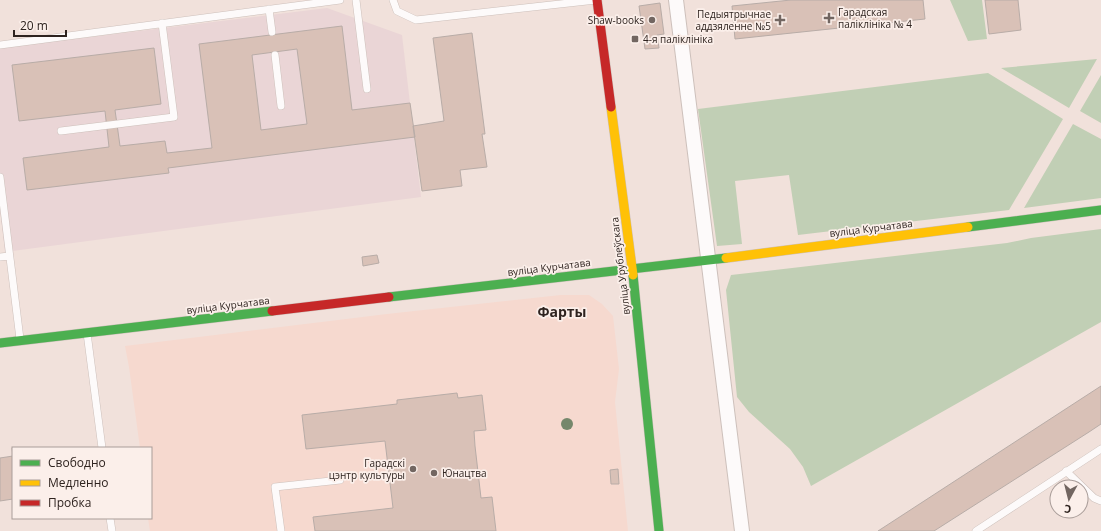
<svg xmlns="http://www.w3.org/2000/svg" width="1101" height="531" viewBox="0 0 1101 531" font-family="'Open Sans',sans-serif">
  <rect width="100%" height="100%" fill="#f1e1db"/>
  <path fill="#f6d9cf" d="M561,295H589L602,304L613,316L619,369L615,402L628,531H150L148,518H151V448H140L129,367L125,346L387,314Z"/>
  <path fill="#ead5d6" d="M327,8L402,35L421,197L5,252L0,210V48Z"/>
  <path fill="#c1cfb5" d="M950,0H982L987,39L968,41Z
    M1097,59L1069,108L1001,68Z
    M988,73L1063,119L1009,210L798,235L789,175L735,181L742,244L717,246L698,109Z
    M1101,75V123L1080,111Z
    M1073,124L1101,139V198L1024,208Z
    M1101,229V322L811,486L803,467L790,449L749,412L737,397L726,290L731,275L1007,243L1031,238Z"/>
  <path fill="#d9c1b7" stroke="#b8aca7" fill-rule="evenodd" d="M791,0H923L925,19L735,39L732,6Z
    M985,0H1018L1021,30L989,34Z
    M660,3L664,34L657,35L659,48L645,49L639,6Z
    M342,26L352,110L410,103L415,137L168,168L169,173L27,190L23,158L109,147L105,111L19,121L12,65L154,48L161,104L115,110L120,146L165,141L167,153L212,148L199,44ZM297,49L307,124L261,130L252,55Z
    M472,33L485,134H482L487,167L460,170L462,186L422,191L413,126L444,121L433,38Z
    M377,255L379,263L363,266L362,257Z
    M1101,386V424L1089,432L934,531H878Z
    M457,393L458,398L482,395L486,430L474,431L475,446L481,498L492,497L496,531H315L313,517L393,508L385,441L306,449L302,415L397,404V400Z
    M12,448H13V499L0,501V458L13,456Z
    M618,469L619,484H611L610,470Z"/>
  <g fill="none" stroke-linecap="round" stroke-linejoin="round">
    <g stroke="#cdc0bb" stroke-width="8">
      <path id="lane" d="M356,0L367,89
        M393,0L397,11L416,20L596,0
        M269,9L272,32
        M0,45L340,0
        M275,55L281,106
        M61,131L174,117L162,23
        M0,177L20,339
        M0,257L9,256
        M87,333L102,448
        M1066,471L1094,498L1101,501
        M110,518L112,531
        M281,531L275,487L340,480
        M976,531L1101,449"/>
    </g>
    <g stroke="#cdc0bb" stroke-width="16">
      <path id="street" d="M676,0L742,531"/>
    </g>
    <g stroke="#cdc0bb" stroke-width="10">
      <path id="fast" d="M968,227L1101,210
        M633,275L659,531
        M389,297L726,258
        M0,343L272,311"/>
    </g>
    <g stroke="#cdc0bb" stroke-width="10">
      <path id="slow" d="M611,107L633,275
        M726,258L968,227"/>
    </g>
    <g stroke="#cdc0bb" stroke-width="10">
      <path id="jam" d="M597,0L611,107
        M272,311L389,297"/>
    </g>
    <use href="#lane" stroke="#fdfafa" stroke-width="7"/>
    <use href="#street" stroke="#fdfafa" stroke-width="14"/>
    <use href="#fast" stroke="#4caf50" stroke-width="9"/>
    <use href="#slow" stroke="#ffc107" stroke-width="9"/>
    <use href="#jam" stroke="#c62828" stroke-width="9"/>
  </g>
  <circle fill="#75876b" cx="567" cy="424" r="6"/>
  <g fill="#726661" stroke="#fbefea" stroke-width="1.5">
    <path d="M827 12h4v4h4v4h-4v4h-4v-4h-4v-4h4z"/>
    <circle cx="652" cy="20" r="4"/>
    <path d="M778 14h4v4h4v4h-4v4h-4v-4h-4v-4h4z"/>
    <rect x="631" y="35" width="8" height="8" rx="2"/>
    <circle cx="413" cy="469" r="4"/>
    <circle cx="434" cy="473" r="4"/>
  </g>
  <g text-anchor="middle" stroke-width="3.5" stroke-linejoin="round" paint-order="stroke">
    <g font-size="10" fill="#2e231f" stroke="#fbefea" text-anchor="start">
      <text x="838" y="16">Гарадская<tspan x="838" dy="12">паліклініка № 4</tspan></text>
      <text x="771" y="18" text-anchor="end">Педыятрычнае<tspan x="771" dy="12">аддзяленне №5</tspan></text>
      <text x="644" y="24" text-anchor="end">Shaw-books</text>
      <text x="643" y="43">4-я паліклініка</text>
      <text x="405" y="467" text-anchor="end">Гарадскі<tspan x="405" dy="12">цэнтр культуры</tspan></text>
      <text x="442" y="477">Юнацтва</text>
    </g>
    <g font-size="10" fill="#2e231f" stroke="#fbefea">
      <text transform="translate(871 228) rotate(-7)" y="4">вуліца Курчатава</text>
      <text transform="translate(620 266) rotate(-97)" y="4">вуліца Урублеўскага</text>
      <text transform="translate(549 267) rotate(-7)" y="4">вуліца Курчатава</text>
      <text transform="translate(228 305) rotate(-7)" y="4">вуліца Курчатава</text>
    </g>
    <g font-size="14" font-weight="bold" fill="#2e231f" stroke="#fbefea">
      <text x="562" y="317">Фарты</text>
    </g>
  </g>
  <rect x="12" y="447" width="140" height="72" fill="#fbefea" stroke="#a99d99"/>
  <rect x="20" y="460" width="20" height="6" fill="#4caf50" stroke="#a99d99"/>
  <text x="48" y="467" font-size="12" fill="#2e231f">Свободно</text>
  <rect x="20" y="480" width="20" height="6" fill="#ffc107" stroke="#a99d99"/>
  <text x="48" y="487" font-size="12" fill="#2e231f">Медленно</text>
  <rect x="20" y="500" width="20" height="6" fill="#c62828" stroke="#a99d99"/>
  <text x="48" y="507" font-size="12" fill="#2e231f">Пробка</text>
  <g transform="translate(1069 499) rotate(187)"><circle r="19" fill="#fbefea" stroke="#a99d99"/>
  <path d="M0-3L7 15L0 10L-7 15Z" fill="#726661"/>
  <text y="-6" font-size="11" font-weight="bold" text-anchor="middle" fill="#2e231f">С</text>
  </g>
  <path d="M14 30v6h52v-6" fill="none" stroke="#2e231f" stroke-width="2"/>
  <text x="20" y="30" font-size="12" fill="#2e231f" stroke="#fbefea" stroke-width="3" paint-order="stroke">20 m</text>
</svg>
